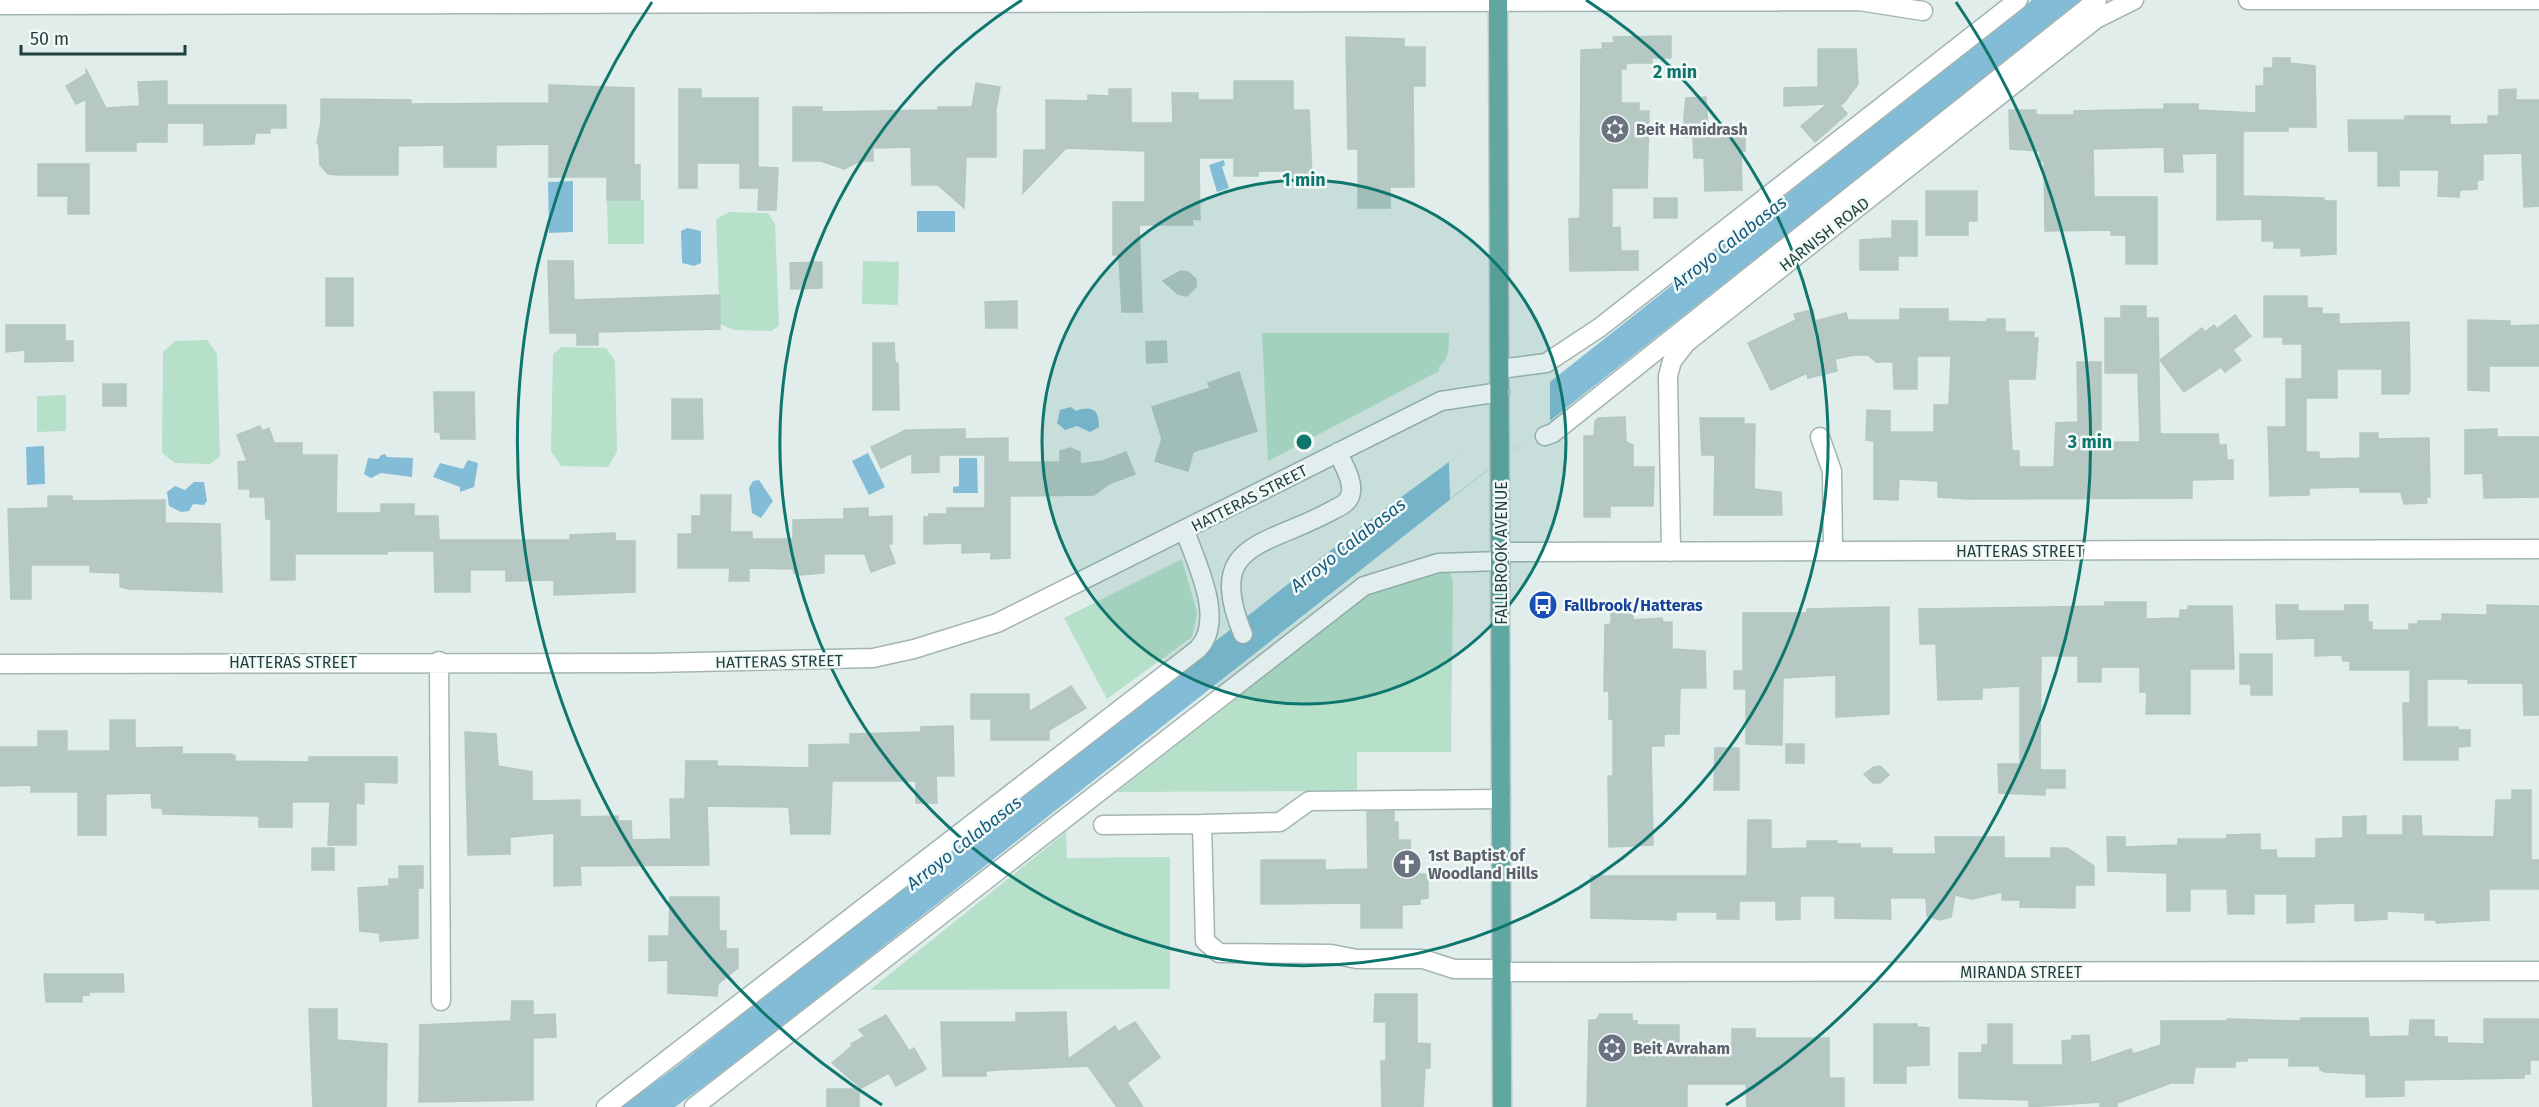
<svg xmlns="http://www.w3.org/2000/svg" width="2539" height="1107" viewBox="0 0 2539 1107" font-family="'Fira Sans',sans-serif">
  <rect width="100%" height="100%" fill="#e1edea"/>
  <path fill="#b7e0ca" d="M607,200H644V244H608Z
    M729,212L768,213L775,224L779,325L772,331L734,330L720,324L716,219Z
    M863,261L899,262L898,305L862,304Z
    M1262,333H1449C1449,347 1450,357 1439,367V371L1268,461Z
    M207,340L217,354L220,456L210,464L175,463L162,453L163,352L175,341Z
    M561,347L606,348L615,361L617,452L608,467L561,466L551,451L553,354Z
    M66,395V431L37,432V396Z
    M1182,559L1197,613L1192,637L1107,699L1064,618Z
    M1449,570L1453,582L1451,752H1357V791L1117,792L1370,592L1429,573Z
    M1066,832L1067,858L1170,857V989L870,990Z"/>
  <path fill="#83bcd7" d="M2032,0H2084L730,1067L675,1107H621L672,1070L1359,528L1449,462Z
    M1224,160L1225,165L1222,167L1229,188L1217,192L1209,165Z
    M573,181V232L549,233L548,182Z
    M917,211H955V232H917Z
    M687,228L701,231V263L694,266L682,263L681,231Z
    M1071,407L1076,411C1093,405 1099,410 1099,427L1090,432L1077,426L1065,430L1057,423L1060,410Z
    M44,446L45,484L27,485L26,447Z
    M868,453L885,487L869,495L852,461Z
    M385,454L387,457L413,458L412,477L381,473L371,478L364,474L368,458L378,459L381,455Z
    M959,458H977L978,493H953V487L959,486Z
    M468,460L478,463L474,487L460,492V487L433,477L440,463L463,469Z
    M759,480L773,501L761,518L752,513L749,488L753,481Z
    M194,482H204L207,501L204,505L193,504L189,511L181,512L169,506L167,492L175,486L185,490Z"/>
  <path fill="#e1edea" d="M1550,380V421L1450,499L1449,462Z"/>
  <path fill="#b6c8c3" stroke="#b3c7c2" stroke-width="1.5" d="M1671,36V58H1652V63H1626V69H1621V103H1639V111H1649L1647,188H1612V228L1620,227L1621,251H1638V270L1570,271L1569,219L1580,218L1581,50L1603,49L1602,43H1614L1613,37Z
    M1346,37L1404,39V47H1425V86H1413L1414,187H1390V208H1358V149H1348Z
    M1818,49H1856L1858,84L1843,104H1839L1847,114L1815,142L1801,126L1827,104L1784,106V88L1818,87Z
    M2273,58H2290V63L2315,66L2316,127H2288V131H2243V196L2324,198V201H2336V254L2301,256V248H2274V241H2262V219L2217,220V153L2182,154L2183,172H2165L2164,147L2093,149L2094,197H2157V264H2126V235H2111V230L2045,231L2044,161H2040V151L2010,149L2009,110H2036V115H2074V111L2164,109V104H2198V110L2256,113V86H2264V68H2273Z
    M86,69L106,108L140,106L138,82L167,81V105H286V128H270V133H255L254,144L204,145V123H167V142H136V151H86V99L76,104L66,86L86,74Z
    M1234,81H1293V110H1309L1312,178H1291V171H1258V176H1234V158H1199L1200,220L1192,219L1193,225H1139L1142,312H1122L1119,255H1113V202H1145V151L1066,148L1023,193L1024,150H1046V100L1088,101V95L1109,96V89H1131V123H1173L1172,93H1198V100H1234Z
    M976,83L1000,87L996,109V157H966L964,208L938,185H912L911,147L873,148V161H860L844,169L821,161H793V107H822V112L938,110V107H972Z
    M549,85L634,88V165H640V200H607V177H549V144L496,145V167H444V145L398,146V175H339L328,174L320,165L319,146L317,142L321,123V99L411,100V104L549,103Z
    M679,89H701V98H758V167L778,168L776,210H758L759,188H740V163H697V188H679Z
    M2516,89V100H2539V206L2524,207L2522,153L2483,154V180H2477V189L2460,190L2459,197L2438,196L2439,170H2399V186H2378V151H2349L2348,120H2405V116H2450V125L2488,124V116H2499V90Z
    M1706,97L1708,131H1712V135L1745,134V151H1741L1742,190L1705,191L1704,158H1694L1693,137H1685L1684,118L1686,98Z
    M38,164H89V214H68V196H38Z
    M1926,191H1977V221H1968V235H1926Z
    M1654,198H1677V218H1654Z
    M1892,221H1917V256H1898V270H1860V240L1892,238Z
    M548,261H573L574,300L720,295V329L598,332V345H577V333H550Z
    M822,262V288L791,289L790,263Z
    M1181,271L1188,272L1196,279V287L1187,296L1178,294L1163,281Z
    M326,278H353V326H326Z
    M2264,296H2307V308H2322V314H2339V324L2409,322L2410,390L2408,394H2382V369H2337V398H2306V452H2319V459L2360,458V433H2378V439L2429,438L2430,497H2426L2427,503L2404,504L2401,492H2360V487L2309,488V495L2270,496L2268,427H2286V379H2302V344H2283V337H2264Z
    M1017,301V328H986L985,302Z
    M2121,306H2146V318H2158L2160,434H2218L2219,445H2226L2227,460H2233V479L2192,480V498L1968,499L1938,497V481L1899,479L1898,500L1874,499V441L1866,440L1867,410L1890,411V432H1934V405H1949L1951,356H1917V389H1894L1893,362H1876L1868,355H1854L1835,359L1837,371L1808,378L1807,373L1771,390L1748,343L1796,320L1794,314L1813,310L1815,321L1846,313L1848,320H1900V309H1948V321L1987,322V319H2005V332H2034V338H2038L2035,379H2008L2012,451H2019V467H2054L2056,423L2078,422L2077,362H2101V442H2140L2138,373H2105V318H2121Z
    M2235,315L2251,336L2233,350L2241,360L2225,372L2221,367L2184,392L2160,360L2202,328L2205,332L2214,325L2217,329Z
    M2468,320L2510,321V326L2539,325V366H2489V391L2468,390Z
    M6,325H65V341H73V361L25,362V350L6,352Z
    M1166,341L1167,362L1147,363L1146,342Z
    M873,343H894L895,363H898L899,410H873Z
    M1239,372L1257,431L1193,452L1188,471L1155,461L1162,439L1152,407L1210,388L1208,383Z
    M103,384H126V406H103Z
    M434,392H474L475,439H441L440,432H435Z
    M672,399H702L703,439H672Z
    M1625,417L1626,442L1633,445V467H1654L1653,506H1610V517H1584V436H1594L1595,421L1598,418Z
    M1700,418H1744V424H1755L1754,489L1781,492L1782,515H1714L1715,455H1702Z
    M260,426L262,431L269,428L274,443H302V455H337L336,513H381V504H414V516H438L439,540H570V535L615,533V541H635V592L554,595V580L506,581V570H470V592H435L434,551H387V554H295V580H271V519H266L265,497H250V489H239L238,462L247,461L237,435Z
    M965,429V439L1008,438V462H1060V451L1070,448L1080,452V464L1103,461L1126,452L1135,474L1109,484L1094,495L1010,496V558L991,559V552L962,553V543L924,544V517H929V514H947V508H985V455H939V472L912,473V453L881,468L871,447L906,430Z
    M2497,429V437H2539V497L2484,498L2483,473L2465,474V430Z
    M701,495H731L730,532H752V539H793V520L844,519V509L868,508V517L892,516V544H888L895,563L871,572L865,554H824V573L799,575L794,573L793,569L749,568V581H729L730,568H678V534H692V516H701Z
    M48,496H72V501L165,500V523L220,524L222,592L129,589L120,587V573L90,572V565H31V599H11L8,509L48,508Z
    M2105,602H2146V619L2180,618V610H2188V606H2232L2234,669H2190V714H2146L2147,692H2140V667H2101V682H2078V656H2041L2040,770H2065V788H2045V795L1999,793L1998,764H2020V686L1982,688V699L1938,700L1936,644H1920L1919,609L2105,606Z
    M1633,604V620L1662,618L1663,622H1672V649L1705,651L1706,688H1680L1679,734H1664V746H1651L1653,845L1609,847L1608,776H1613V719H1609V691H1604L1605,625L1611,624V605Z
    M2276,605H2298V611H2345V605H2368V622H2372V630H2409V624H2418V621H2442V614L2487,615V605L2539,606V715H2524L2523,683H2468V679H2427V727H2458V730H2470V746L2458,747V760H2404L2403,703H2410V670H2350V661H2343L2342,655L2315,656V638L2277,639Z
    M1889,607V714L1836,717V675L1783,678L1782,745L1746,744V689H1734V671H1743V613H1807V609Z
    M2240,654H2272V695H2251V684H2240Z
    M1071,686L1086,708L1049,730V740H991V719H971V694H1029V712Z
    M110,720H135V748L182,747V754H231L235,756V761L309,762V757H397V783L364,782V804L356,803V845H328L330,802H292V827H259V816L163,814L162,808H152L151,793L106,794V835H78V792H31V785L0,786V747H38V731H67V751H110Z
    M953,726L954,776H936L937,803H916V781H832L830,834H791L789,807L707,806L709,865L580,866L581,885L554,886V833L510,837V854L468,855L465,732L496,734L498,766L532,772V801L580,800V817L618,816V821H631L632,840L671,839L670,799H685L686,761H717V766L809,768V745L850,744V734L921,732V727Z
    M1786,744H1804V763H1786Z
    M1715,748H1739V790H1714Z
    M1880,766L1889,775L1880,783H1873L1864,774L1874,767Z
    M2512,790H2531V860H2539V889H2489V920L2436,923V920H2425V913L2387,911V919L2355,921V903L2314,904V922L2287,923V894H2254V914H2228L2227,889H2190V911H2167V873L2108,871L2107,837H2125V847L2178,845V839H2227V835L2260,834V850H2276L2277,858H2316V839L2343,838V817L2366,816V835H2403V816H2421L2422,836L2494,837L2496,800H2512Z
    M1394,811V822H1398V840H1410L1411,869H1418V874H1428V898L1420,899V904L1402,905V928H1361V903L1261,904V860H1325V870L1368,869L1367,812Z
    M1748,820H1771V849L1807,848V841H1837V844H1860V848H1892V854H1936L1935,837H2004V858H2051V848H2067L2094,866V885H2075V908L2020,907V900H2002V892L1972,899L1955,895L1951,917L1940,920L1927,916L1926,898H1890L1891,919L1835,918V896H1800V919L1776,920V901H1739V919H1717V912H1676V920L1591,918V876H1747Z
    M312,848H334V870H312Z
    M399,866H423V888H418V938L380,941V933L360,931L358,888L389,886V879H399Z
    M670,897H719V931H726V949H738V968L718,984L717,996L668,993V960L649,961V936H669Z
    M44,974H123L124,992H89V995H82V1002H46Z
    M1375,994H1417V1043L1430,1044V1068H1425L1423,1107H1382L1381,1061H1386V1022H1374Z
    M512,1001H533V1015L555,1014L556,1037L533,1038V1100L419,1102L420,1025L511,1021Z
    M309,1009H337V1040L387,1044L386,1107H313Z
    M1066,1012L1068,1059L1115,1026L1118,1032L1135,1022L1160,1057L1127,1083L1143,1107H1117L1088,1066L996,1070L986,1071V1076H943L941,1022H1016V1013Z
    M1600,1014H1632V1021H1637V1025H1679V1044H1732V1029H1755V1038H1829V1078H1844V1107H1747L1746,1084H1687V1107H1587L1589,1020H1596Z
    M886,1015L909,1051L914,1048L926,1069L896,1086L889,1073L861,1088L832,1063L852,1046L851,1044L865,1036L859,1030Z
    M2301,1018H2368L2369,1037L2409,1036L2410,1020H2434V1037H2447V1043L2484,1044V1019H2539V1060H2530V1074H2524V1078L2404,1080V1096L2366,1097V1074L2325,1072L2320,1070V1066H2289V1058H2247V1061H2235V1067H2195L2193,1083H2171L2117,1103V1107H2100V1102L2029,1107V1100L1959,1098V1053H1982V1045H1988V1024H2012V1065H2063L2062,1041L2072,1040V1036L2089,1035L2091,1063L2131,1049L2133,1054L2161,1045V1021H2227V1019L2301,1021Z
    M1874,1024H1917V1027L1929,1028V1065L1906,1066V1083H1874Z
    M827,1089H859V1107H827Z"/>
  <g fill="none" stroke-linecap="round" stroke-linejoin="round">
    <g stroke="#a3b5b2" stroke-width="21">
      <path id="minor" d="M2248,0H2539
        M0,5L1859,1L1923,11
        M1500,369L1546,363L1599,328L2018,0
        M1545,436L1553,433L2097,0
        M1820,437L1832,471L1833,551
        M1501,552L2539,549
        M1671,552L1668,376L1672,361L1686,343L2096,19L2134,0
        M1243,634C1204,540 1267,547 1333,510C1341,506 1350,502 1351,492C1353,479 1342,463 1338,452
        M439,661L441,1001
        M0,664L651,663L873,658L914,649L997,623L1441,401L1500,392
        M1501,799L1309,801L1280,822L1202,824L1205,941L1219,953L1331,954L1357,959H1423L1454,969H1502
        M1103,825L1202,824
        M1502,972L2539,971
        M606,1107L1198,649C1226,620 1196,563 1185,531
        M694,1107L1364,586L1438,563L1501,561"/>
    </g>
    <g stroke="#c0c9c8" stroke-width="21">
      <path id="major" d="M1498,0L1502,1107"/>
    </g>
    <use href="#minor" stroke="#fff" stroke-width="18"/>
    <use href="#major" stroke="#61a7a1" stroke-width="18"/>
  </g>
  <circle cx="1304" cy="442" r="262" fill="#0f766e" fill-opacity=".12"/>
  <g fill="none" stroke="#0f766e" stroke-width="3">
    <circle cx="1304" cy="442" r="262"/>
    <path d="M1586 0A524 524 0 1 1 1022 0"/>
    <path d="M882 1105A786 786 0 0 1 652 2M1956 2A786 786 0 0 1 1726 1105"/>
  </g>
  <defs>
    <g id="synagogue-disc" transform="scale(1.5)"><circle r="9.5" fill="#6b7280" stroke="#f2f9f7"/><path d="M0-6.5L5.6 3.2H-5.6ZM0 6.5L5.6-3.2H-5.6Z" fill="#fff"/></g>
    <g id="bus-disc" transform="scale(1.5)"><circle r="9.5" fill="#1a4fb4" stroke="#f2f9f7"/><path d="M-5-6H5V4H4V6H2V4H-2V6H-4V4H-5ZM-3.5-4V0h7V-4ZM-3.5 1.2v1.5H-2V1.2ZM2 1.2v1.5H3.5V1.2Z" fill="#fff"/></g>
    <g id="church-disc" transform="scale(1.5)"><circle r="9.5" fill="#6b7280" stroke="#f2f9f7"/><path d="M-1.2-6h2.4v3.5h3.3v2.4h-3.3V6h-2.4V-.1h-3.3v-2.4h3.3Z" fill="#fff"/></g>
  </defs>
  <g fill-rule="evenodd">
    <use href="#synagogue-disc" x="1615" y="129"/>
    <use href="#bus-disc" x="1543" y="605"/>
    <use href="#church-disc" x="1407" y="864"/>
    <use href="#synagogue-disc" x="1612" y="1048"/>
  </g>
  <g text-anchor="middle" stroke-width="5" stroke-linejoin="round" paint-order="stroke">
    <g font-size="16" font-weight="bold" fill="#5b616d" stroke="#f2f9f7" text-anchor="start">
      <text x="1636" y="135">Beit Hamidrash</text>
      <text x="1428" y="861">1st Baptist of<tspan x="1428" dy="18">Woodland Hills</tspan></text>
      <text x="1633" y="1054">Beit Avraham</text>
    </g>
    <g font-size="16" fill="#1f3f3c" stroke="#f2f9f7">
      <text transform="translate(1824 234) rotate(-38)" y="6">HARNISH ROAD</text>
      <text transform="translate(1249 498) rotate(-27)" y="6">HATTERAS STREET</text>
      <text x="2020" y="557">HATTERAS STREET</text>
      <text transform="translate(1501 553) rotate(-90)" y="6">FALLBROOK AVENUE</text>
      <text transform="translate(779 661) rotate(-1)" y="6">HATTERAS STREET</text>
      <text x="293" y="668">HATTERAS STREET</text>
      <text x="2021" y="978">MIRANDA STREET</text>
    </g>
    <g font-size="16" font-weight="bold" fill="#164399" stroke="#f2f9f7" text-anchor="start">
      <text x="1564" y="611">Fallbrook/Hatteras</text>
    </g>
    <g font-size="18" font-style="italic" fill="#145c81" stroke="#f2f9f7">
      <text transform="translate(1729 243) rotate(-38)" y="6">Arroyo Calabasas</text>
      <text transform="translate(1348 545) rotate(-38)" y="6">Arroyo Calabasas</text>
      <text transform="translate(964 843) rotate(-38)" y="6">Arroyo Calabasas</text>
    </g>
  </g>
  <circle cx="1304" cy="442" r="9" fill="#0f766e" stroke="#f2f9f7" stroke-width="3"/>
  <g font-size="18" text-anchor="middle" font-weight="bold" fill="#0f766e" stroke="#f2f9f7" stroke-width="5" stroke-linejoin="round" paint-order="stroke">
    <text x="1675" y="78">2 min</text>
    <text x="1304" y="186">1 min</text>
    <text x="2090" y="448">3 min</text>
  </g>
  <path d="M21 45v9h164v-9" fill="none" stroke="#1f3f3c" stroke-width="3"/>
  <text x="30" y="45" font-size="18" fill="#1f3f3c" stroke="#f2f9f7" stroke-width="4.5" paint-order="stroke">50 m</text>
</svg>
